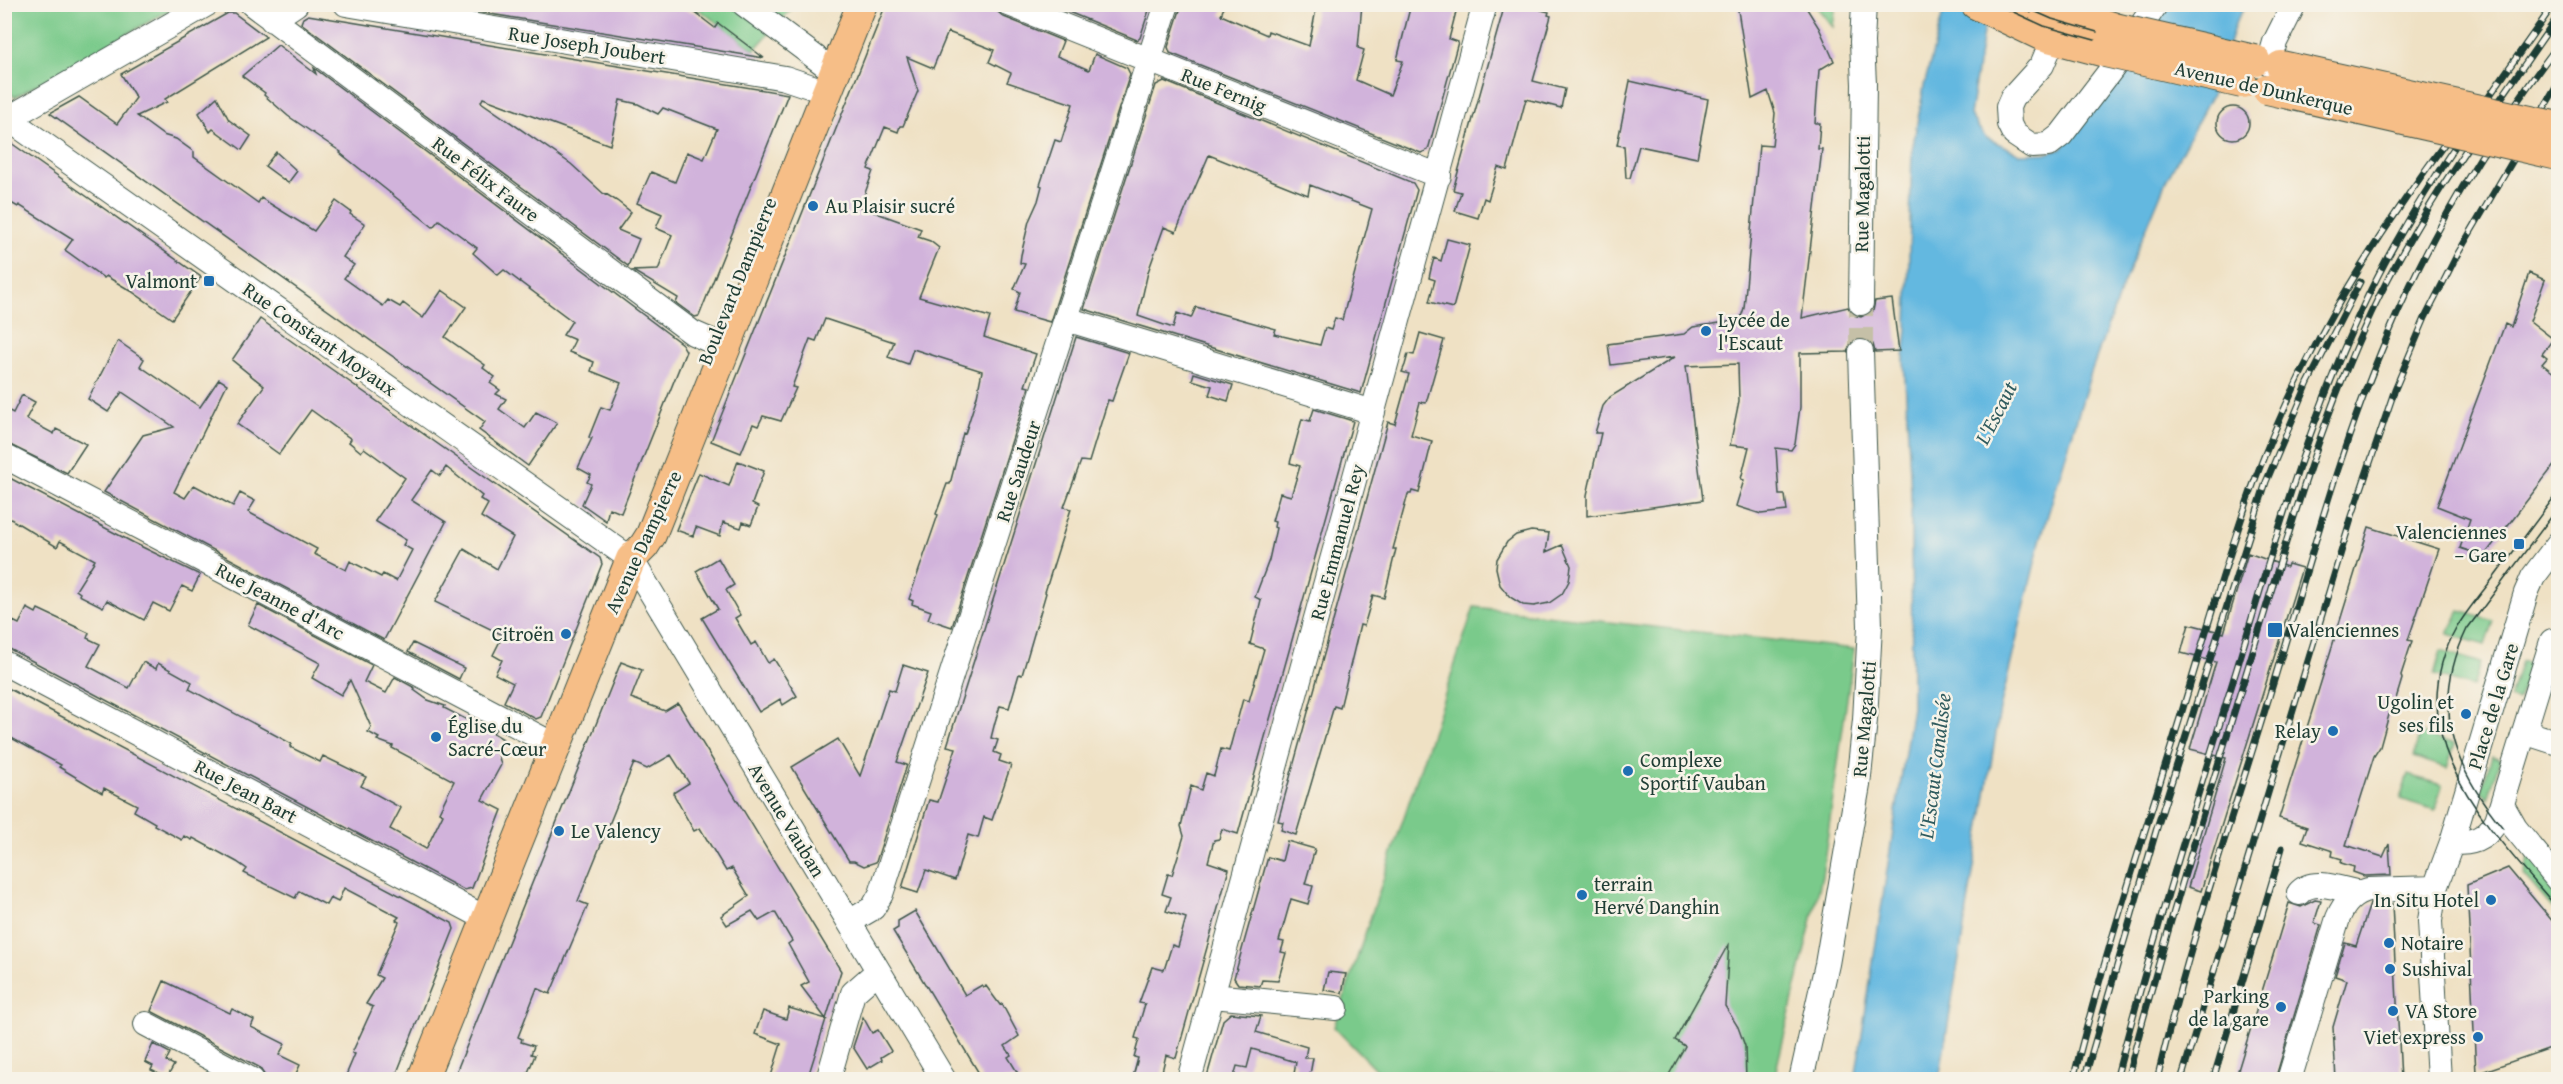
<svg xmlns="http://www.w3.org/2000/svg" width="2563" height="1084" viewBox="0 0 2563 1084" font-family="'Gentium Book Plus',serif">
  <rect width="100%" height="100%" fill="#f7f3e8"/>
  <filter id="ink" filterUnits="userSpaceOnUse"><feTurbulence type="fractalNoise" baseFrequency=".0167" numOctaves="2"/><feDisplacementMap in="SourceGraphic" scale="12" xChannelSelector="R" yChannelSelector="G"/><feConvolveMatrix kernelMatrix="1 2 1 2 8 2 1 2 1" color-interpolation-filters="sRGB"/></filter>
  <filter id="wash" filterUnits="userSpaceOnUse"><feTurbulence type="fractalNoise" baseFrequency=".008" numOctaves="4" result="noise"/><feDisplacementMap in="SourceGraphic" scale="24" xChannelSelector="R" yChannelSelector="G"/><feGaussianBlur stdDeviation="1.35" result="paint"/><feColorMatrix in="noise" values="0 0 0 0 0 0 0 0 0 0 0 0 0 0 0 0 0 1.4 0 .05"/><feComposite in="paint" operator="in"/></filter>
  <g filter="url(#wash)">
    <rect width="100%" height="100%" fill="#efe1c4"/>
    <path fill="#7aca8b" stroke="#4c8460" stroke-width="1.5" d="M792,4L794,6L754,50L693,5Z
      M4,5L5,4L179,5L15,97L5,90Z
      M1815,5H1836L1833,27Z
      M1474,607L1854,649L1822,876L1774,1079H1385L1334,1027Z
      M2460,611L2493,621L2485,645L2448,634Z
      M2441,650L2480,663L2473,687L2434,675Z
      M2521,661L2530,664L2518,701L2510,698Z
      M2420,733L2455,744L2447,768L2413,757Z
      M2492,756L2500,759L2488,799L2481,790Z
      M2408,775L2442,785L2435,810L2400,799Z
      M2530,854L2558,888V904L2553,909L2524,875Z"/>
    <path fill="#64b8e0" stroke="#427a8a" stroke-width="1.5" d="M1945,5H1992L1984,26L1970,115L1985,137L2020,154L2049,153L2062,149L2167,5H2245L2235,24L2215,89L2166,181L2124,282L2091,372L2040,541L2000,709L1939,1079L1855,1080L1912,707L1911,493L1904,359L1907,328L1912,151L1924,86Z"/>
    <g id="blocks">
      <path fill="#d1b3db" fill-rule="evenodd" d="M478,4H678V9L694,12L715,28L718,23L764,58L478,12Z
        M886,4H995L998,12L1004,17L1063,41L1057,56L1089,70L1095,54L1127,68L1130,74L1050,322L1014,312L1020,292L1014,289L1025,264L1020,263L1021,255L1029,221L1038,201L1042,186L1040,185L1055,140L1061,142L1073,104L1007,82L1011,73L989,62L994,50L948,32L933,68L907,57L918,91L903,126H900L898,132L885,127L868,169L873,171L860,207L921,229L918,237L930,241L939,248L919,297L990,317L984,337L1036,354L1025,386L1029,387L952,627L928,619L931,611L912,604L913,601L909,599L938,515L936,514L947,484H950L963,433L965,434L977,396L982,371L913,349L908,364L888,357L894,342L825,319L816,341L810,339L792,387L796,388L781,421L763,416L758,426L753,424L741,453L711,441Z
        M1049,4H1151L1140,38L1137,40Z
        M1182,4H1213L1224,7L1221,15L1267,35L1268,31L1309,46L1317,4H1362L1358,48L1364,50L1356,80L1390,95L1403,61L1397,60L1411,4H1458L1449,39L1458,42L1428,150L1421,153L1170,53L1168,47Z
        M1505,4H1542L1541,10L1549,12L1548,15L1551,16L1533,81L1565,89L1561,108L1526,99L1507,170L1498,167L1488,200L1484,198L1478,218L1455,211L1461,192L1453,190Z
        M1737,4H1804L1819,28L1834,61L1819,70L1815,123H1820L1818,149H1822L1802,318L1848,307L1853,315L1861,317L1873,311L1875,301L1892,299L1899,351L1875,352L1873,344L1861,338L1853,340L1847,352L1800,353V407L1795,444L1791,450L1776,448L1779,495H1785L1787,511L1761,514L1736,506L1744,480L1741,479L1749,447L1730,445L1739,401L1738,364L1686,366L1703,500L1587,516V495L1601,433H1595L1603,406L1610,397L1675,357L1611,365L1608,344L1684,334L1693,327L1740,320L1744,308L1759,145L1772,146L1775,113L1768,91L1752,99Z
        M228,13H234L266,37L165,99L167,102L137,116L163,135L176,139L194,152V157L258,203L261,198L314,231L336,201L351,212L350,214L365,224L343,257L354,265L344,278L383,306L388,300L400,307L403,303L423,318L442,290L466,307L445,337L485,365L483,368L495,377L490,383L500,390L496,394L506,399L499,409L525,428L536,412L557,423L528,466L479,430L485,422L50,113L79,97L117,124L136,98L121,74Z
        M308,15L788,94L699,316L695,317L676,303L678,298L633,271L658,270L672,235L656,228L662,214L637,203L651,172L675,182L687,152L704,159L717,129L663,108L658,114L638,104L620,100L610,145L483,98L481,102L571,164L605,195L606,194L617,201L631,212L618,230L639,239L628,266L301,23L303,18Z
        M278,45L316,74L314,68L682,344L686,351L621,513L609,508L606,521L582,504L591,484L587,482L591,475L578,468L592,438L589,437L601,407L610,410L621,383L591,371L594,362L569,352L575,340L563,335L572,321L504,270L498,275L473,253L477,248L439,220L433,227L340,153L341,152L288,116L264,95L265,93L242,76Z
        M1164,81L1413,183L1417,190L1361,393L1084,309L1156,85ZM1209,155L1308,195L1310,185L1372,209L1342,320L1335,318L1331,330L1325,328L1320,345L1274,334L1276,329L1196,307L1191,318L1177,313L1173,328L1138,316L1148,272L1164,227L1176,232Z
        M1630,81L1708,99L1697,158L1639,146L1630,178H1626L1624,146L1617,145Z
        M217,97L229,120L251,136L242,150L213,129L210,132L199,113Z
        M2217 123a16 16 0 1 1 32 0a16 16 0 1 1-32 0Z
        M4,138L201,277L172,319L131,291L106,276L104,278L65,250L73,239L19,205L18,207L4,199Z
        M276,152L297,171L288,183L265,166Z
        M1447,239L1470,245L1453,308L1429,302L1435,280L1429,278L1431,269L1434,258L1441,261Z
        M2529,273L2545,280L2530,321L2553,339L2542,354L2547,358L2542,364L2559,377V459L2484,556L2460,548L2470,519L2437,506L2505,324L2511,327Z
        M260,319L600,558L602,564L541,717L536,719L504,702L513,683L495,674L502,660L493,655L503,635L435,602L464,549L497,569L513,537L481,517L488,504L480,499L482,496L446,467L440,476L432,470L411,500L446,522L384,640L104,492L143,435L174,427L122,392L108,412L88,399L118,341L144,359L140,366L200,407L219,379L227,384L174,492L185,498L194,485L233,506L240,493L255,501L248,512L317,549L314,554L346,570L350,561L381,577L383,574L396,581L412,550L403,545L406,540L375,521L405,478L364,448L361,452L349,442L351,439L311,410L279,454L237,424L264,386L232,360Z
        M1420,333L1444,340L1426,403L1420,402L1411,435L1432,441L1419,493L1412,491L1411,494H1408L1393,549H1396L1384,598L1373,595L1364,626L1360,625L1340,708L1334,706L1296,835L1281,830L1283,822L1278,821L1388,422L1395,424L1409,374L1402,372L1405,365L1408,354L1414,355Z
        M1076,337L1129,353L1112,401L1108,400L1089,462L1081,461L1064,507L1071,509L1045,592L1046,593L1022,675L1019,674L1009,708L1000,706L995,722L991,738L998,740L994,752L1001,755L999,761L1011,765L992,820L984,817L978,838L968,835L955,880L926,870L918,893L902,888L929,800L938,802L956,748L947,746Z
        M1194,373L1233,385L1228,401L1209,395L1212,386L1192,380Z
        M22,395L35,402L26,419L54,434L56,429L86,444L67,473L4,442V408L13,413Z
        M1314,409L1353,421L1238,834L1222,829L1219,839L1214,840L1208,862L1229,869L1176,1058L1166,1055L1160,1080H1132L1138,1058L1134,1057L1139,1039L1135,1038L1145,1004L1139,1003L1152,967L1164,970L1172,945L1178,947L1186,918L1166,911L1171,897L1162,894L1168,874L1172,875L1184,836L1181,826L1191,786L1201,790L1206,773L1214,776L1221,749L1229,751L1243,699L1249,701L1264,649L1250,644L1261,600L1255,597L1269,560L1276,528L1274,527L1275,522L1272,521L1280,493L1291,496L1300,466L1290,463L1302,419L1310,421Z
        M738,461L764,471L752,504L758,507L751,525L743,522L741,528L723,522L720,536L696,527L693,536L676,530L699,473L729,486Z
        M4,475L134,543L200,575L192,591L182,586L169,611L153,603L144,620L107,600L103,607L79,595L80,593L76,590L95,560L60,541L57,547L4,515Z
        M2369,527L2439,549L2408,640L2412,641L2401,675L2402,679L2392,712L2390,711L2380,747L2374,756L2346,845L2383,857L2389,844L2391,875L2364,876L2353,872L2354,867L2341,863L2342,859L2332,856L2333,851L2302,841L2307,827L2279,818Z
        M1531,531L1549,533L1546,552L1562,545L1571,566L1569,581L1562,594L1549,603L1534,606L1523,605L1510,597L1500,585L1496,568L1497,559L1507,542L1516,535Z
        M2248,553L2287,567L2288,564L2302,568L2201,891L2188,887L2226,758L2190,749L2216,662L2181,653L2189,624L2224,633Z
        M718,558L734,585L726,590L740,615L735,618L751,645L756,642L768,663L774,659L797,696L783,705L780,699L759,712L702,618L718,609L696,571Z
        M258,605L372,665L364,682L386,693L395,677L415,688L414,690L428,700L445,706L444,708L475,724L495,730L493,733L503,739L497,749L501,765L482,800L502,810L472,888L464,890L4,646V624L10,626L13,621L19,624L27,608L36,613L38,609L89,633L87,638L100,644L88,666L129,688L143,662L156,669L158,663L192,682L189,689L292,744L290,747L320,762L323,756L366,777L361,786L401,808L390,829L426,849L443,814L439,812L454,781L392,748L393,746L377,740L379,738L368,732L371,727L350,680L341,695L312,678L320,663L248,625Z
        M413,643L464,668L459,679L408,652Z
        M621,662L642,670L631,698L665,711L678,703L841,971L807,1080H779L771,1076L781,1044L755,1034L763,1011L786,1019L789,1008L826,1019L801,986L809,982L788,944L792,941L775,912L759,921L752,911L727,925L721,916L749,896L732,868L726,871L700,828L694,831L685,815L673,793L689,783L671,755L647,769L634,763L578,901L588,905L550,994L537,988L518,1037L522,1039L521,1042L534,1046L531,1054L535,1055L525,1080H453Z
        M903,665L928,673L897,762L907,765L876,862L864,866L854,861H849L792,767L838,739L860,776L889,689L895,691Z
        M4,686L452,923L454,929L394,1080H344L355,1054L352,1053L373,1007L366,1004L382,978L376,975L399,922L396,920L399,917L344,888L338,902L330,898L326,905L299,891L295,898L244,873L247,869L237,862L193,838L192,840L184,836L182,840L154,825L155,823L134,811L137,805L104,788L102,793L59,767L61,765L4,734Z
        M1287,841L1315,849L1305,884L1313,886L1308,904L1291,899L1279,941L1284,942L1281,952L1286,953L1278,981L1262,980L1260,986L1238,984L1234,978L1268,857L1282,861Z
        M2508,868L2559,929V1045L2476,1074L2467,885Z
        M2315,900L2321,901L2314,923L2321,925L2275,1080H2235L2289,903L2301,907Z
        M2370,904H2392L2401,1080H2336L2333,1027L2347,980L2335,976L2345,943L2356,946Z
        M915,911L965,995L982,985L984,987L986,986L1000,1005L1002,1004L1019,1036L1005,1046L1011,1055L1008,1057L1022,1080H983L893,931L898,928V921Z
        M1729,943L1725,1006L1738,1027L1745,1046L1746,1080H1666L1685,1046L1675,1040Z
        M1328,972L1346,974L1342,993L1324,990Z
        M164,981L230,1013L232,1009L254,1020L251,1027L285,1044L279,1055L300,1065L293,1080H271L265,1076L259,1067L151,1011Z
        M1231,1013L1261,1016L1256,1032L1307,1047L1305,1058H1313L1309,1080H1293L1296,1062L1252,1049L1247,1068L1237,1066L1233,1080H1206L1223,1020Z
        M863,1017L872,1033L878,1030L891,1051L881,1057L882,1060L867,1069L853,1047Z
        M153,1044L170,1053L166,1061L174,1065L167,1078L151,1070L153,1066L145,1062Z"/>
    </g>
  </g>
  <g filter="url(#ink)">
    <use href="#blocks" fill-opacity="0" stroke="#3e564a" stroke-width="1.5"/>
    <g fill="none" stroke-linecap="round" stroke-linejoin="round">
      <path stroke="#c5c0a7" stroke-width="24" stroke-dasharray="24 12" stroke-linecap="butt" d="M1861,352V303"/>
      <g stroke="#3e564a" stroke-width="26">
        <path id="minor" d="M252,4L693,333L725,347
          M346,4L785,78L827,92
          M744,4L835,72
          M1009,4L1439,176
          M272,20L296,4
          M2053,39L2042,65L2012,98L2008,107L2009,124L2014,134L2032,146L2048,145L2061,135L2114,66L2156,4
          M2269,63L2275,42L2294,4
          M4,116L631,559L944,1080
          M4,121L207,4
          M1861,303L1864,84L1862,42L1864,4
          M1066,319L1373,412
          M4,456L556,746
          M4,663L487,919
          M2524,732L2558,743
          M2502,805L2515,828L2558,880
          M2452,842C2472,845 2487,838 2497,820L2552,641
          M2299,893C2312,877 2341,889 2359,893
          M849,922L873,908L881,894L1167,4
          M1213,996L1336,1008
          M146,1024L252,1080
          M828,1080L853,993L878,971
          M1189,1080L1485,4
          M1801,1080L1827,964L1858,785L1865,720L1870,626L1861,352
          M2289,1080L2338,918C2344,903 2353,894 2368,890L2435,888
          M2439,1080L2430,921L2435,888L2452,842L2526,593L2533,577L2558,544"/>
      </g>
      <g stroke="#3e564a" stroke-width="32">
        <path id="major" d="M1976,4L2041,35L2105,52
          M2043,4L2115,28
          M422,1080L631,559L644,546L651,535L862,4"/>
      </g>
      <use href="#minor" stroke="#fff" stroke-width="24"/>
      <use href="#major" stroke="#f6be87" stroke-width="30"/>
      <path stroke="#1f3d34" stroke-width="1.5" d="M1996,4L2044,26L2109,44L2558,145
        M2018,4L2052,19L2097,32
        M2558,492C2537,520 2516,548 2495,576C2482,592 2468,609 2457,627C2394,739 2492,830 2558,909
        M2503,828C2452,766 2430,706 2467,629L2558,508"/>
      <g stroke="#1f3d34" stroke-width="7">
        <path id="rail" d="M2073,1080C2102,963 2140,848 2175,734C2202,648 2225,561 2256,477C2294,377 2340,294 2400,207C2425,170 2451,133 2480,99
          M2084,1080L2156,831L2266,482L2308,383L2360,282
          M2116,1080C2152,941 2195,804 2237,668C2274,544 2309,419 2365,302C2415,196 2487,100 2554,4
          M2127,1080C2163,941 2206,804 2248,667C2285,547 2318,425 2372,311C2422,206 2493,111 2558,16
          M2157,1080C2187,950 2230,824 2269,697C2306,576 2338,451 2388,335C2431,232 2491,134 2558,45
          M2181,1080L2351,519L2395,389L2425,318L2457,255L2558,84
          M2213,1080L2282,848"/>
      </g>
      <use href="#rail" stroke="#f7f3e8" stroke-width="4.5" stroke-dasharray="14" stroke-linecap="butt"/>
      <g stroke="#3e564a" stroke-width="32" stroke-linecap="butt">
        <path id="major-bridge" d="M2115,28L2255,60
          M2105,52L2242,83
          M2281,66L2558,127
          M2267,89L2558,155"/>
      </g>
      <use href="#major-bridge" stroke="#f6be87" stroke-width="30"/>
    </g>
  </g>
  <g fill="#1f6fb2" stroke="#f7f3e8" stroke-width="2">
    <circle cx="813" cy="206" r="6"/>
    <rect x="203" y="275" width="12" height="12" rx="3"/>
    <circle cx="1706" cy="331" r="6"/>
    <rect x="2513" y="538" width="12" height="12" rx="3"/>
    <rect x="2267" y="622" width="16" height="16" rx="3"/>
    <circle cx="566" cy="634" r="6"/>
    <circle cx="2466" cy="714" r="6"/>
    <circle cx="2333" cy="731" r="6"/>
    <circle cx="436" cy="737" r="6"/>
    <circle cx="1628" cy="771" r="6"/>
    <circle cx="559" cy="831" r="6"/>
    <circle cx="1582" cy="895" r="6"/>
    <circle cx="2491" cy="900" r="6"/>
    <circle cx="2389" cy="943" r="6"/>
    <circle cx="2390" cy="969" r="6"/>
    <circle cx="2281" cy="1007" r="6"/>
    <circle cx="2393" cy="1011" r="6"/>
    <circle cx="2478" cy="1037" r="6"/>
  </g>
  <g text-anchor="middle" stroke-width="5" stroke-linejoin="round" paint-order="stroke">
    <g font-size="20" fill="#1f3d34" stroke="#f7f3e8">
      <text transform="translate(587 45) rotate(9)" y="7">Rue Joseph Joubert</text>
      <text transform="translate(2264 88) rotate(13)" y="7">Avenue de Dunkerque</text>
      <text transform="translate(1224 90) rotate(22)" y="7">Rue Fernig</text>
      <text transform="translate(486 179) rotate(37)" y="7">Rue Félix Faure</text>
      <text transform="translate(1862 194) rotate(-89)" y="7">Rue Magalotti</text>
      <text transform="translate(737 281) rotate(-68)" y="7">Boulevard Dampierre</text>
      <text transform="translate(320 339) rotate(35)" y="7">Rue Constant Moyaux</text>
      <text transform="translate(1018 471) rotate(-72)" y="7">Rue Saudeur</text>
      <text transform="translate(643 542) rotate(-65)" y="7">Avenue Dampierre</text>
      <text transform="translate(1337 542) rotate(-75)" y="7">Rue Emmanuel Rey</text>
      <text transform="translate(280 601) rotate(28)" y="7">Rue Jeanne d'Arc</text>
      <text transform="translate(2493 706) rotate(-73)" y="7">Place de la Gare</text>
      <text transform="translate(1864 719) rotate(-85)" y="7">Rue Magalotti</text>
      <text transform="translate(246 791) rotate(28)" y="7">Rue Jean Bart</text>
      <text transform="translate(787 820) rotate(59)" y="7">Avenue Vauban</text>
    </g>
    <g font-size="20" fill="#1f3d34" stroke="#f7f3e8" text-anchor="start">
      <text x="825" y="213">Au Plaisir sucré</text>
      <text x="197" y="288" text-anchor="end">Valmont</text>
      <text x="1718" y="327">Lycée de<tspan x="1718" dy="23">l'Escaut</tspan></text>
      <text x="2507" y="539" text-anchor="end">Valenciennes<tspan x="2507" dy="23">– Gare</tspan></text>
      <text x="2288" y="637">Valenciennes</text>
      <text x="554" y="641" text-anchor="end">Citroën</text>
      <text x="2454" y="709" text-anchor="end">Ugolin et<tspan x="2454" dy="23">ses fils</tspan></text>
      <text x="448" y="733">Église du<tspan x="448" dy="23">Sacré-Cœur</tspan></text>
      <text x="2321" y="738" text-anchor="end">Relay</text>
      <text x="1640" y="767">Complexe<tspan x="1640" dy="23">Sportif Vauban</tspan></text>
      <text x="571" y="838">Le Valency</text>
      <text x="1594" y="891">terrain<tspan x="1594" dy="23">Hervé Danghin</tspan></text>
      <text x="2479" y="907" text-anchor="end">In Situ Hotel</text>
      <text x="2401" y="950">Notaire</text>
      <text x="2402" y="976">Sushival</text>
      <text x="2269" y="1003" text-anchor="end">Parking<tspan x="2269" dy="23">de la gare</tspan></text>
      <text x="2405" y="1018">VA Store</text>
      <text x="2466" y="1044" text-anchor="end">Viet express</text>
    </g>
    <g font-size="21" font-style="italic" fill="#305c5f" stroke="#f7f3e8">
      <text transform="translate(1996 413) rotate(-63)" y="7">L'Escaut</text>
      <text transform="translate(1935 766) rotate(-83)" y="7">L'Escaut Canalisée</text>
    </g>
  </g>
  <rect width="2563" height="1084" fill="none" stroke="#f7f3e8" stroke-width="24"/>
</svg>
